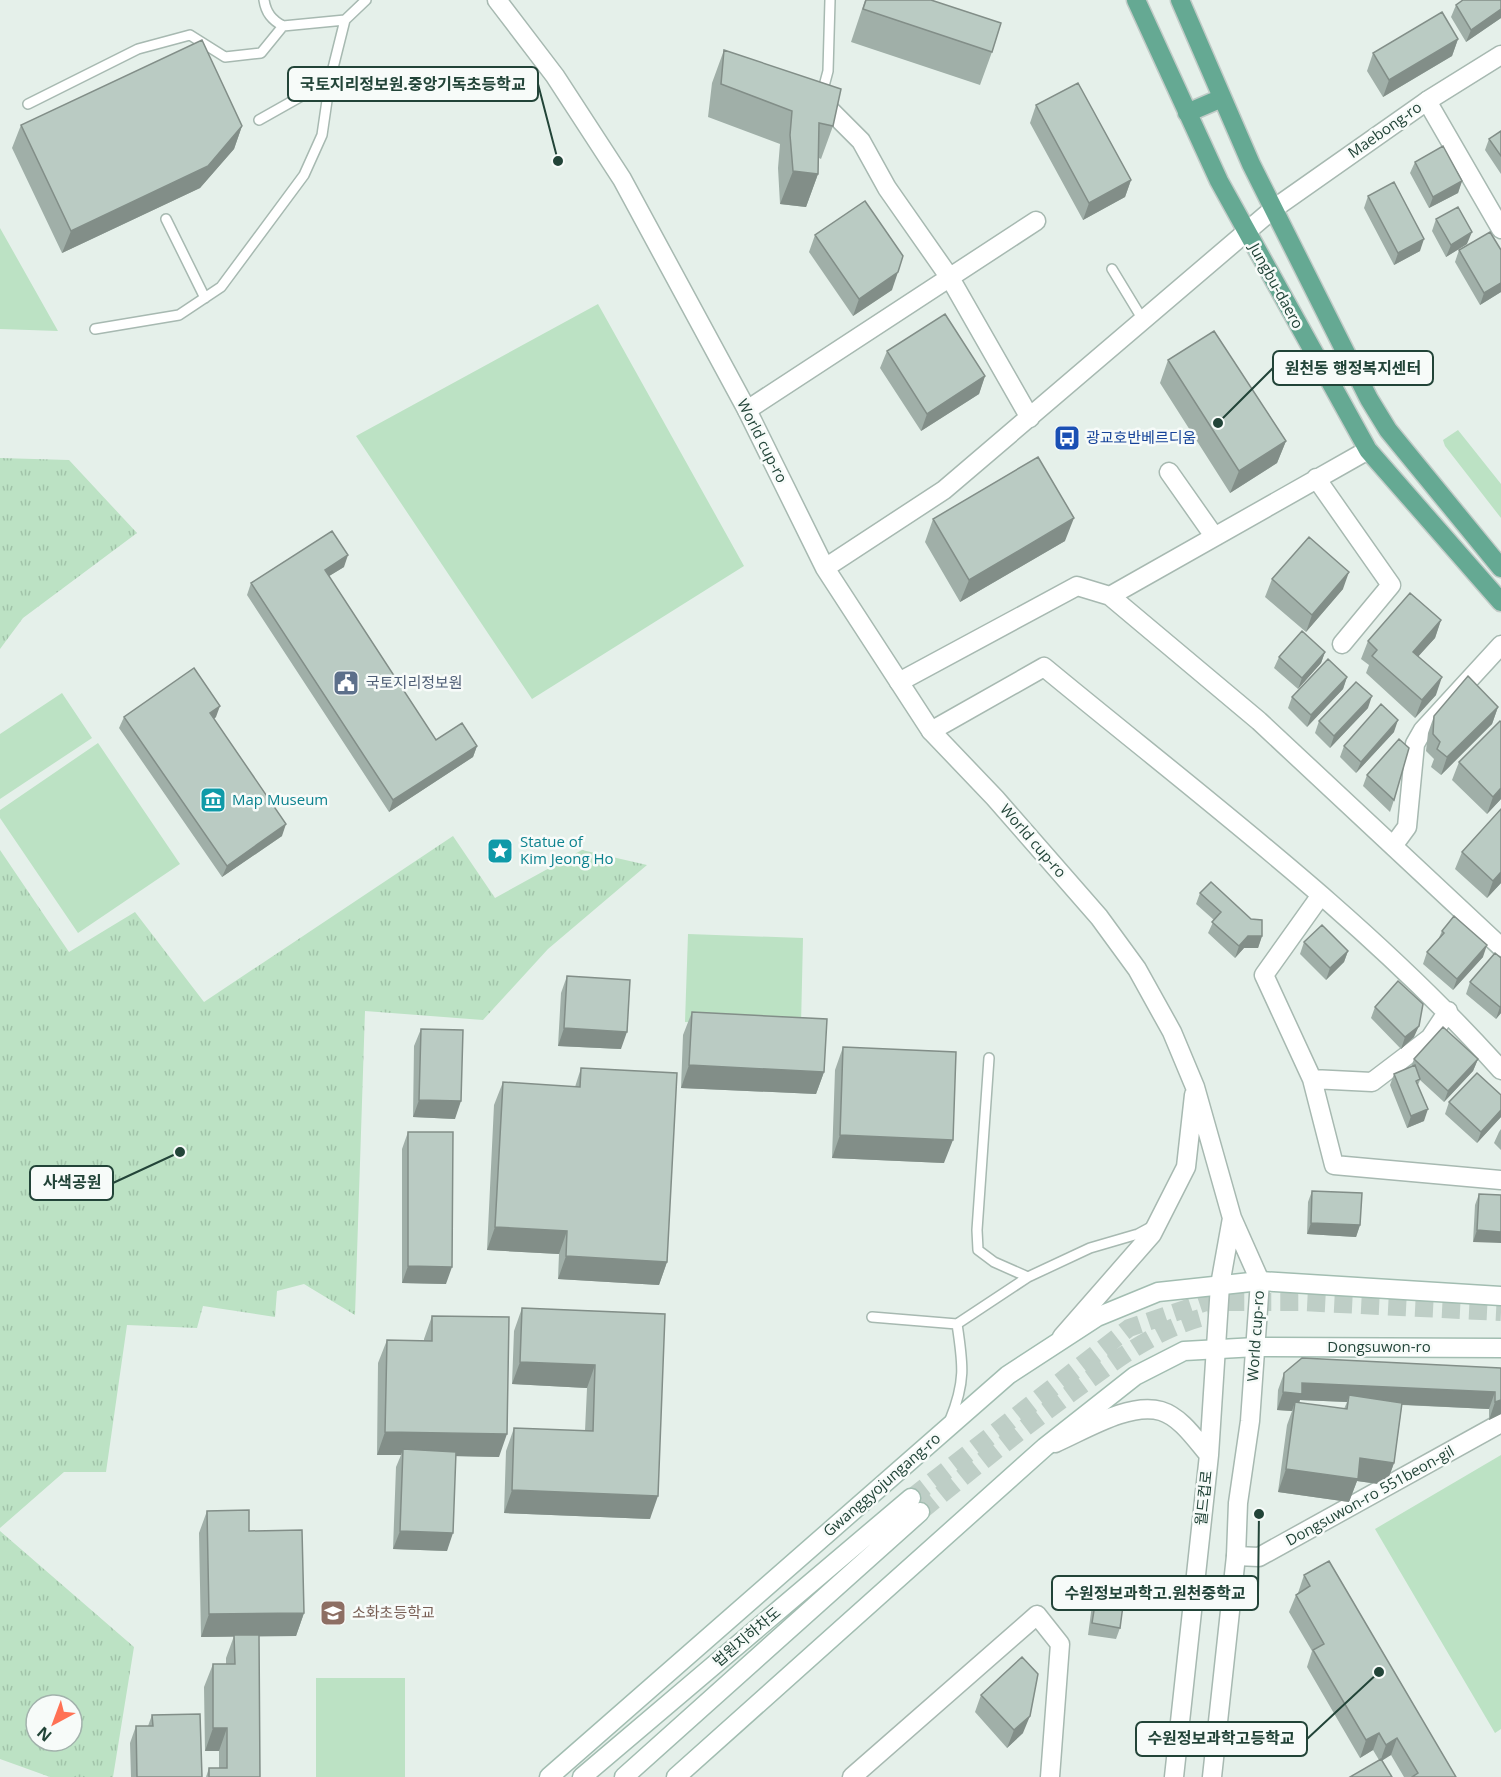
<svg xmlns="http://www.w3.org/2000/svg" width="1501" height="1777" viewBox="0 0 1501 1777" font-family="'Open Sans','Noto Sans KR',sans-serif">
  <defs>
    <pattern id="park-tufts" width="24" height="20" patternUnits="userSpaceOnUse" patternTransform="scale(1.5)"><rect width="24" height="20" fill="#bce2c4"/><path d="M3 7l-1-3M5 7V3M7 7l1-3M15 17l-1-3M17 17v-4M19 17l1-3" fill="none" stroke="#a1c3a9"/></pattern>
  </defs>
  <rect width="100%" height="100%" fill="#e5f0ea"/>
  <path fill="url(#park-tufts)" fill-rule="evenodd" d="M0,458L69,460L137,533L23,618L0,649Z
    M453,836L495,898L582,850L647,865L548,949L483,1020L365,1011L355,1315L304,1284L277,1291L275,1317L203,1306L197,1328L127,1325L106,1472H64L0,1528V850L69,952L135,912L204,1002Z
    M0,1531L134,1647L113,1777H50L0,1759ZM36,1705H72V1741H36Z"/>
  <path fill="#bce2c4" d="M0,228L58,331L0,329Z
    M598,304L744,566L532,699L356,436Z
    M1458,430L1501,484V518L1445,446L1443,440Z
    M62,693L92,738L0,799V734Z
    M98,743L180,864L78,933L0,818V810Z
    M688,934L803,938L801,1026L685,1022Z
    M1501,1455V1729L1495,1733L1375,1529Z
    M316,1678H405V1777H316Z"/>
  <g fill="none" stroke-linecap="round" stroke-linejoin="round">
    <path stroke="#becec6" stroke-width="18" stroke-dasharray="18 9" stroke-linecap="butt" d="M911,1498L1129,1328L1206,1302H1300L1501,1312
      M920,1512C970,1471 1019,1431 1071,1393C1122,1356 1168,1318 1233,1312"/>
    <g stroke="#a7b9b1" stroke-width="12">
      <path id="service" d="M264,0C266,13 272,20 283,26
        M824,86L828,71L830,0
        M28,104L138,49L190,35L225,57L261,53L283,26L345,20
        M259,120L330,80
        M166,219L205,298
        M1112,269L1143,320
        M95,329L179,315L221,287L304,175L322,135L330,80L345,20L366,0
        M989,1058L977,1230L978,1250L994,1262L1028,1277
        M872,1317L957,1324L1028,1277L1090,1248L1138,1234L1151,1227
        M950,1420C966,1381 963,1364 957,1324"/>
    </g>
    <g stroke="#a7b9b1" stroke-width="21">
      <path id="minor" d="M824,96L829,109L861,141L887,188L950,278L1030,418
        M1427,101L1501,229
        M747,410L1036,221
        M1368,450L1110,596L1259,721L1501,947
        M1169,472L1214,536
        M1316,478L1391,585L1342,644
        M899,682L1077,586L1110,596
        M931,731L1044,667C1200,796 1366,919 1501,1070
        M1393,846L1407,827L1415,744L1423,730L1501,645
        M1321,895L1264,975L1312,1079L1334,1165L1501,1180
        M1312,1079L1372,1082L1430,1038L1448,1011
        M1236,1556L1259,1557L1501,1423
        M852,1777L1037,1615L1060,1644L1050,1777"/>
    </g>
    <g stroke="#a7b9b1" stroke-width="21">
      <path id="tertiary" d="M497,0L555,76L622,179L747,410L825,568L931,731L995,798L1099,917L1137,969L1172,1032L1195,1087L1232,1218L1260,1281L1250,1421L1238,1503L1236,1556L1212,1777
        M825,568L944,490L1272,210L1427,101L1501,55
        M1062,1337L1152,1234L1186,1167L1194,1095
        M1055,1443C1085,1430 1129,1402 1161,1411C1181,1417 1196,1440 1209,1455
        M1174,1777L1209,1455L1220,1285L1232,1218"/>
    </g>
    <g stroke="#a2bdb1" stroke-width="21">
      <path id="secondary" d="M549,1777L1008,1375L1097,1317L1158,1292L1260,1281L1501,1296
        M582,1777L911,1498
        M624,1777L920,1512
        M676,1777L1045,1447L1135,1376L1184,1351L1256,1347L1501,1348"/>
    </g>
    <g stroke="#c1cbc7" stroke-width="21">
      <path id="primary" d="M1136,0L1219,181L1368,450L1501,602
        M1180,0L1251,164L1369,399L1388,430L1501,568
        M1187,113L1222,98"/>
    </g>
    <use href="#service" stroke="#fff" stroke-width="9"/>
    <use href="#minor" stroke="#fff" stroke-width="18"/>
    <use href="#tertiary" stroke="#fff" stroke-width="18"/>
    <use href="#secondary" stroke="#fff" stroke-width="18"/>
    <use href="#primary" stroke="#65a993" stroke-width="18"/>
  </g>
  <path fill="#a0afa8" fill-rule="evenodd" d="M865,0H931L992,52L980,85L851,42Z
    M1501,0V18L1466,42L1451,17L1456,5Z
    M1458,39L1452,56L1383,97L1367,71L1373,53Z
    M724,50L833,126L821,159L819,158L818,174L806,207L780,204L778,168L780,144L708,117L712,83Z
    M1036,105L1131,180L1125,197L1083,220L1030,123Z
    M21,125L242,126L234,149L200,188L62,253L12,148Z
    M1501,131V174L1485,150L1489,139Z
    M1415,162L1462,181L1458,193L1429,208L1410,173Z
    M1368,196L1420,251L1394,265L1364,208Z
    M1436,219L1467,244L1446,257L1432,231Z
    M815,235L892,290L853,316L809,252Z
    M1459,250H1501V292L1480,305L1455,262Z
    M887,351L985,376L979,394L921,431L880,368Z
    M1168,360L1286,441L1277,463L1230,493L1160,383Z
    M933,519L1065,541L960,602L925,542Z
    M344,567L329,576L436,740L477,746L473,757L389,812L247,595L251,583Z
    M1272,579L1343,589L1306,632L1265,597Z
    M1441,620L1435,638L1418,656L1436,695L1415,718L1366,673L1369,665L1361,659L1368,641Z
    M1325,652L1321,663L1298,689L1274,668L1279,657Z
    M1347,677L1343,689L1307,727L1288,708L1292,697Z
    M1498,707L1492,724L1441,775L1431,767L1434,759L1426,751L1428,733L1434,716Z
    M1368,708L1330,748L1315,733L1319,721Z
    M124,717H216L214,719L282,836L222,877L119,728Z
    M1394,732L1356,773L1340,757L1344,746Z
    M1459,762L1501,799L1487,814L1452,780Z
    M1367,775L1394,800L1390,812L1363,786Z
    M1462,852L1501,883L1487,898L1455,869Z
    M1200,893L1262,936L1258,948H1244L1235,958L1208,933L1214,920L1196,904Z
    M1442,931L1483,957L1453,990L1423,964L1427,952L1438,940Z
    M1304,942L1348,951L1344,962L1326,980L1300,954Z
    M1501,958V1013L1496,1019L1466,994L1470,982Z
    M567,976L621,1049L558,1046L561,993Z
    M1375,1007L1414,1037L1401,1049L1371,1018Z
    M692,1012L824,1072L816,1094L681,1088L683,1035Z
    M421,1029L455,1119L413,1117L414,1046Z
    M843,1047L944,1163L832,1158L835,1070Z
    M1414,1059H1478L1473,1071L1444,1102L1420,1080L1418,1085L1424,1121L1407,1128L1390,1085L1394,1074L1411,1067Z
    M581,1068L667,1262L659,1285L558,1279L559,1254L487,1250L494,1105L503,1082L575,1087Z
    M1501,1095V1117L1477,1143L1445,1114L1449,1102Z
    M1501,1129V1150L1494,1143L1499,1132Z
    M408,1132L446,1284L402,1283V1149Z
    M1312,1191L1360,1225L1356,1237L1307,1234L1308,1202Z
    M1479,1194L1501,1195L1473,1242L1475,1205Z
    M522,1308L665,1314L650,1519L504,1513L506,1451L514,1428L585,1431L587,1388L512,1384L514,1331Z
    M432,1316L499,1457L456,1456L447,1551L393,1549L396,1467L401,1455H377L378,1363L387,1340L424,1341V1339Z
    M1501,1368V1414L1489,1420V1409L1402,1405L1394,1463L1386,1485L1357,1481L1349,1502L1278,1492L1287,1425L1292,1411L1277,1410L1278,1390L1284,1373ZM1300,1400L1347,1402L1344,1409L1299,1403Z
    M207,1511L249,1531L304,1613L296,1636H259L260,1777H206L209,1768H219V1751H205L204,1687L213,1664H226V1658L234,1636L201,1637L199,1533Z
    M1304,1575L1456,1777H1404L1391,1755L1379,1760L1373,1750L1360,1758L1307,1667L1312,1651L1289,1612L1296,1595L1298,1593Z
    M1099,1579L1120,1628L1116,1639L1088,1635L1094,1590Z
    M981,1695L1023,1733L1007,1748L975,1712Z
    M152,1715L202,1777H131L130,1743L136,1726H148Z"/>
  <path fill="#828e88" d="M1501,9V18L1466,42L1471,30Z
    M1458,39L1452,56L1383,97L1389,80Z
    M242,126L234,149L200,188L62,253L71,231Z
    M793,171L818,174L806,207L780,204Z
    M1131,180L1125,197L1083,220L1089,203Z
    M1462,181L1458,193L1429,208L1433,197Z
    M1472,232L1467,244L1446,257L1451,245Z
    M1424,239L1420,251L1394,265L1398,253Z
    M898,272L892,290L853,316L859,299Z
    M1501,283V292L1480,305L1484,293Z
    M985,376L979,394L921,431L927,414Z
    M1286,441L1277,463L1230,493L1239,471Z
    M1074,518L1065,541L960,602L969,580Z
    M348,555L344,567L321,581L325,570Z
    M1349,572L1343,589L1306,632L1312,615Z
    M1441,620L1435,638L1407,669L1413,652Z
    M1325,652L1321,663L1298,689L1302,678Z
    M1347,677L1343,689L1307,727L1311,715Z
    M1442,677L1436,695L1415,718L1422,700Z
    M1372,696L1368,708L1330,748L1334,736Z
    M220,706L216,717L205,725L210,713Z
    M1498,707L1492,724L1441,775L1447,757Z
    M1398,720L1394,732L1356,773L1361,762Z
    M477,746L473,757L389,812L393,800Z
    M1501,788V799L1487,814L1493,797Z
    M286,824L282,836L222,877L227,866Z
    M1501,872V883L1487,898L1493,881Z
    M1248,936H1262L1258,948H1244L1235,958L1239,946Z
    M1487,945L1483,957L1453,990L1457,979Z
    M1348,951L1344,962L1326,980L1330,968Z
    M1501,1006V1013L1496,1019L1500,1007Z
    M1419,1026L1414,1037L1401,1049L1405,1037Z
    M564,1028L627,1032L621,1049L558,1046Z
    M1478,1059L1473,1071L1444,1102L1448,1091Z
    M689,1065L824,1072L816,1094L681,1088Z
    M419,1100L461,1101L455,1119L413,1117Z
    M1428,1109L1424,1121L1407,1128L1411,1116Z
    M1501,1110V1117L1477,1143L1481,1132Z
    M840,1135L953,1140L944,1163L832,1158Z
    M1311,1223L1360,1225L1356,1237L1307,1234Z
    M495,1227L567,1231L559,1254L487,1250Z
    M1477,1230L1501,1232V1243L1473,1242Z
    M566,1256L667,1262L659,1285L558,1279Z
    M408,1266L452,1267L446,1284L402,1283Z
    M520,1362L595,1365L587,1388L512,1384Z
    M1302,1383L1495,1392L1489,1409L1348,1402L1349,1395L1347,1402L1300,1400L1296,1411L1295,1402L1292,1411L1277,1410L1283,1392Z
    M1501,1400V1414L1489,1420L1495,1402Z
    M385,1432L507,1434L499,1457L402,1455L403,1449L401,1455H377Z
    M1360,1458L1394,1463L1386,1485L1357,1481L1349,1502L1278,1492L1286,1469Z
    M512,1490L658,1496L650,1519L504,1513Z
    M400,1531L453,1533L447,1551L393,1549Z
    M304,1613L296,1636L201,1637L209,1614Z
    M1030,1716L1023,1733L1007,1748L1014,1730Z
    M213,1728H227L219,1751H205Z
    M1379,1733L1373,1750L1360,1758L1366,1740Z
    M1397,1738L1391,1755L1380,1762L1386,1745Z"/>
  <path fill="#bacbc3" stroke="#828e88" stroke-width="1.5" d="M866,0H931L1001,23L992,52L863,9Z
    M1463,0H1501V9L1471,30L1456,5Z
    M1442,12L1458,39L1389,80L1373,53Z
    M202,40L242,126L208,166L71,231L21,125Z
    M724,50L841,89L833,126L819,123L818,174L793,171L790,135L792,111L721,84Z
    M1078,83L1131,180L1089,203L1036,105Z
    M1501,131V156L1489,139Z
    M1443,146L1462,181L1433,197L1415,162Z
    M1394,182L1424,239L1398,253L1368,196Z
    M865,201L903,256L898,272L859,299L815,235Z
    M1458,207L1472,232L1451,245L1436,219Z
    M1490,232L1501,250V283L1484,293L1459,250Z
    M945,314L985,376L927,414L887,351Z
    M1214,331L1286,441L1239,471L1168,360Z
    M1038,457L1074,518L969,580L933,519Z
    M332,531L348,555L325,570L436,740L462,723L477,746L393,800L251,583Z
    M1309,537L1349,572L1312,615L1272,579Z
    M1410,593L1441,620L1413,652L1442,677L1422,700L1372,656L1377,650L1368,641Z
    M1302,631L1325,652L1302,678L1279,657Z
    M1328,659L1347,677L1311,715L1292,697Z
    M194,668L220,706L210,713L286,824L227,866L124,717Z
    M1468,676L1498,707L1447,757L1437,749L1440,742L1433,734L1434,716Z
    M1356,682L1372,696L1334,736L1319,721Z
    M1381,704L1398,720L1361,762L1344,746Z
    M1500,721L1501,722V788L1493,797L1459,762Z
    M1399,739L1409,748L1394,800L1367,775Z
    M1501,809V872L1493,881L1462,852Z
    M1211,882L1251,919L1262,920V936H1248L1239,946L1212,922L1221,912L1200,893Z
    M1454,916L1487,945L1457,979L1427,952L1444,933L1442,931Z
    M1322,925L1348,951L1330,968L1304,942Z
    M1495,953L1501,958V1006L1500,1007L1470,982Z
    M567,976L630,980L627,1032L564,1028Z
    M1398,981L1423,1004L1419,1026L1405,1037L1375,1007Z
    M692,1012L827,1019L824,1072L689,1065Z
    M1443,1027L1478,1059L1448,1091L1414,1059Z
    M421,1029L463,1030L461,1101L419,1100Z
    M843,1047L956,1052L953,1140L840,1135Z
    M1415,1065L1420,1079L1416,1081L1428,1109L1411,1116L1394,1074Z
    M581,1068L677,1073L667,1262L566,1256L567,1231L495,1227L503,1082L580,1087Z
    M1477,1073L1501,1095V1110L1481,1132L1449,1102Z
    M408,1132H453L452,1267L408,1266Z
    M1312,1191L1362,1193L1360,1225L1311,1223Z
    M1479,1194L1501,1195V1232L1477,1230Z
    M522,1308L665,1314L658,1496L512,1490L514,1428L593,1431L595,1365L520,1362Z
    M432,1316L509,1317L507,1434L385,1432L387,1340L432,1341Z
    M1302,1358L1501,1368V1400L1495,1402V1392L1302,1383V1394L1283,1392L1284,1373Z
    M1349,1395L1402,1403L1394,1463L1360,1458L1358,1479L1286,1469L1295,1402L1347,1409Z
    M403,1449L456,1452L453,1533L400,1531Z
    M249,1510V1531L302,1530L304,1613L209,1614L207,1511Z
    M1329,1561L1456,1777H1412L1418,1773L1397,1738L1386,1745L1379,1733L1366,1740L1313,1650L1324,1644L1296,1595L1310,1586L1304,1575Z
    M1099,1579L1126,1583L1120,1628L1092,1623Z
    M234,1635H259L260,1777H209V1768H227V1728H213V1664H235Z
    M1022,1657L1038,1674L1030,1716L1014,1730L981,1695Z
    M200,1714L202,1777H137L136,1726H153L152,1715Z
    M1381,1759L1392,1777H1350Z"/>
  <defs>
    <g id="bus-square" transform="scale(1.35)"><rect x="-9" y="-9" width="18" height="18" rx="4" fill="#1a4fb4" stroke="#f7fbf9"/><path d="M-5-6H5V4H4V6H2V4H-2V6H-4V4H-5ZM-3.5-4V0h7V-4ZM-3.5 1.2v1.5H-2V1.2ZM2 1.2v1.5H3.5V1.2Z" fill="#fff"/></g>
    <g id="civic-square" transform="scale(1.35)"><rect x="-9" y="-9" width="18" height="18" rx="4" fill="#5c6f8a" stroke="#f7fbf9"/><path d="M-.6-6.5H3V-4.5H.6V-3L4-1V1h2V6H-6V1h2V-1L-.6-3ZM-1.2 2.5V6h2.4V2.5Z" fill="#fff"/></g>
    <g id="museum-square" transform="scale(1.35)"><rect x="-9" y="-9" width="18" height="18" rx="4" fill="#0f9aa8" stroke="#f7fbf9"/><path d="M0-6L6-3V-2H-6V-3ZM-5-1h2V3h-2ZM-1-1h2V3h-2ZM3-1h2V3H3ZM-6 4H6V6H-6Z" fill="#fff"/></g>
    <g id="sight-square" transform="scale(1.35)"><rect x="-9" y="-9" width="18" height="18" rx="4" fill="#0f9aa8" stroke="#f7fbf9"/><path d="M0-6L1.8-2.2L6-1.7L2.9 1.2L3.7 5.4L0 3.3L-3.7 5.4L-2.9 1.2L-6-1.7L-1.8-2.2Z" fill="#fff"/></g>
    <g id="school-square" transform="scale(1.35)"><rect x="-9" y="-9" width="18" height="18" rx="4" fill="#8d6e63" stroke="#f7fbf9"/><path d="M0-5L7-2L0 1L-7-2ZM-4 1L0 2.5L4 1V4Q0 6-4 4Z" fill="#fff"/></g>
  </defs>
  <g fill-rule="evenodd">
    <use href="#bus-square" x="1067" y="438"/>
    <use href="#civic-square" x="346" y="683"/>
    <use href="#museum-square" x="213" y="800"/>
    <use href="#sight-square" x="500" y="851"/>
    <use href="#school-square" x="333" y="1613"/>
  </g>
  <g text-anchor="middle" stroke-width="5" stroke-linejoin="round" paint-order="stroke">
    <g font-size="15" fill="#224438" stroke="#f7fbf9">
      <text transform="translate(1385 130) rotate(-35)" y="5">Maebong-ro</text>
      <text transform="translate(1276 286) rotate(61)" y="5">Jungbu-daero</text>
      <text transform="translate(762 441) rotate(63)" y="5">World cup-ro</text>
      <text transform="translate(1033 841) rotate(49)" y="5">World cup-ro</text>
      <text transform="translate(1256 1336) rotate(-86)" y="5">World cup-ro</text>
      <text x="1379" y="1352">Dongsuwon-ro</text>
      <text transform="translate(882 1485) rotate(-41)" y="5">Gwanggyojungang-ro</text>
      <text transform="translate(1370 1496) rotate(-29)" y="5">Dongsuwon-ro 551beon-gil</text>
      <text transform="translate(1204 1498) rotate(-84)" y="5">월드컵로</text>
      <text transform="translate(747 1637) rotate(-40)" y="5">법원지하차도</text>
    </g>
    <g font-size="15" fill="#164399" stroke="#f7fbf9" text-anchor="start">
      <text x="1086" y="443">광교호반베르디움</text>
    </g>
    <g font-size="15" fill="#4e5e75" stroke="#f7fbf9" text-anchor="start">
      <text x="366" y="688">국토지리정보원</text>
    </g>
    <g font-size="15" fill="#0d838f" stroke="#f7fbf9" text-anchor="start">
      <text x="232" y="805">Map Museum</text>
      <text x="520" y="847">Statue of<tspan x="520" dy="17">Kim Jeong Ho</tspan></text>
    </g>
    <g font-size="15" fill="#785e54" stroke="#f7fbf9" text-anchor="start">
      <text x="352" y="1618">소화초등학교</text>
    </g>
  </g>
  <path fill="none" stroke="#224438" stroke-width="2" d="M558 161L538 84M1218 423L1273 368M180 1152L113 1183M1259 1514L1258 1593M1379 1672L1307 1739"/>
  <g fill="#224438" stroke="#f7fbf9" stroke-width="2">
    <circle cx="558" cy="161" r="6"/>
    <circle cx="1218" cy="423" r="6"/>
    <circle cx="180" cy="1152" r="6"/>
    <circle cx="1259" cy="1514" r="6"/>
    <circle cx="1379" cy="1672" r="6"/>
  </g>
  <g fill="#f7fbf9" stroke="#224438" stroke-width="2">
    <rect x="288" y="67" width="250" height="34" rx="6"/>
    <rect x="1273" y="351" width="160" height="34" rx="6"/>
    <rect x="30" y="1166" width="83" height="34" rx="6"/>
    <rect x="1052" y="1576" width="206" height="34" rx="6"/>
    <rect x="1136" y="1722" width="171" height="34" rx="6"/>
  </g>
  <g font-size="16" text-anchor="middle" font-weight="bold" fill="#224438">
    <text x="413" y="90">국토지리정보원.중앙기독초등학교</text>
    <text x="1353" y="374">원천동 행정복지센터</text>
    <text x="72" y="1188">사색공원</text>
    <text x="1155" y="1599">수원정보과학고.원천중학교</text>
    <text x="1221" y="1744">수원정보과학고등학교</text>
  </g>
  <g transform="translate(54 1723) rotate(221)"><circle r="28" fill="#f7fbf9" stroke="#a2b2ac" stroke-width="1.5"/>
  <path d="M0-4.5L10 22L0 15L-10 22Z" fill="#ff7154"/>
  <text y="-9" font-size="16" font-weight="bold" text-anchor="middle" fill="#224438">N</text>
  </g>
</svg>
